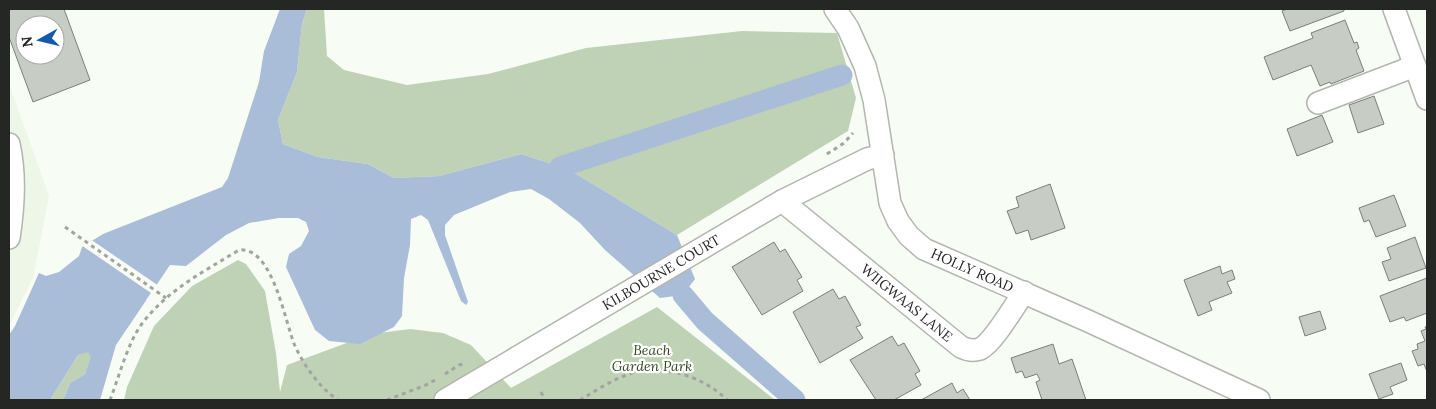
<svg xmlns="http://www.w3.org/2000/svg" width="1436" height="409" viewBox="0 0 1436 409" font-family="Lora,serif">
  <rect width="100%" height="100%" fill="#f7fcf5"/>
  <path fill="#edf6e7" d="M9,84L49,196L33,278L9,326Z"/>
  <path fill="#c0d2b5" d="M307,9H324L327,56L344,70L407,85L488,74L586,48L742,31L837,33L856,98L848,131L677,235L568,169L521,154L439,176L394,178L368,164L318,157L283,144L278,120L297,72L302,24Z
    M238,260L246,264L265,291L276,353L280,392L287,365L371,334L410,329L443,333L471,345L511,388L657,307L775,400H124L127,387L154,326L192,286Z
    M88,351L92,357L85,374L70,383L63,400H50L78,355Z"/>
  <path fill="#a9bdd8" d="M280,9H307L302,24L297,72L278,120L283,144L318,157L368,164L394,178L439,176L521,154L568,169L677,235L695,279L683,295L660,298L605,250L580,223L549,199L531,189L510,192L454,215L445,225V235L468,302L466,305L461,301L428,220L421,215L411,219L410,245L404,278L402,316L394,327L360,344L329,341L315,330L286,267L289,254L301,246L309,231L306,222L298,218H279L249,223L226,235L186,266L170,265L116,345L100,400H63L70,383L85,374L91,357L88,352L78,355L50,400H9V335L15,326L39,273L46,276L59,272L79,256L82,247L103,234L222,187L228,178L259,82L264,51Z"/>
  <path fill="#f7fcf5" d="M90,239L159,286L148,302L146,300L151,293L81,245Z"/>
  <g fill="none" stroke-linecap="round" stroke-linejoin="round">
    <path stroke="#a9bdd8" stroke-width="21" d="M560,167L842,75
      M683,295L705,321L795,400"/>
  </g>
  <path fill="#c7ccc5" stroke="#7b7f79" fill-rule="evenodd" d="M9,9H64L90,80L33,102L9,37ZM25,25H55V55H25Z
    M1287,9H1344V11L1290,31L1282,11Z
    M1345,20L1354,43L1357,42L1359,48L1356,50L1364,71L1331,84L1330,82L1320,86L1311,65L1273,80L1264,57L1313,38L1311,33Z
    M1374,96L1384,124L1358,133L1349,105Z
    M1322,115L1333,142L1297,156L1287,129Z
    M1050,184L1065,228L1031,240L1028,230L1016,234L1007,211L1019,207L1016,197Z
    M1394,195L1406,226L1376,237L1369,220L1364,222L1359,208Z
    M1415,237L1426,268L1389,281L1382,262L1391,259L1387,248Z
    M774,242L780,252L785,249L802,277L797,280L803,291L762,315L732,267Z
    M1220,266L1222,274L1232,270L1235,279L1227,282L1232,293L1209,302L1212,310L1198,316L1184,280Z
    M1427,278V313L1406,321L1404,317L1390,322L1380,296Z
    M833,289L839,299L845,296L861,325L856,327L863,338L820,363L793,312Z
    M1320,311L1326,329L1305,336L1299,317Z
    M1427,326V372L1424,364L1418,366L1412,351L1418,349L1417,344L1425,341L1421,331L1426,329L1425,327Z
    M892,336L898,346L904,343L920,371L915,374L921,385L894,400H876L850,360Z
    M1053,344L1059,364L1072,359L1086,400H1042L1036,382L1040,380L1037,374L1025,378L1022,371L1016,373L1011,358Z
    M1401,363L1407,380L1390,387L1393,394L1379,399L1369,374Z
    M952,383L957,393L963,389L970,400H921Z"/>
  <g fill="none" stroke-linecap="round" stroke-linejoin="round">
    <g stroke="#b2b6af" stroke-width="24">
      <g id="minor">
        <path id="s1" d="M835,9L848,28L865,66L874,100L890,203L898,221L909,236L924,249L1088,321L1259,400"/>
        <path d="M1394,9L1427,99"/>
        <path d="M1318,103L1415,66"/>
        <path d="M9,144C16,175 14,206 9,238"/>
        <path id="s2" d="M782,201L961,347C967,350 974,351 980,349C993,343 1015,305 1024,292"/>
        <path id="s3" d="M445,400L782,201L867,159L883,155"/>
      </g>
    </g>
    <path stroke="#a1a59f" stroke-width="3" stroke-dasharray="4 4" stroke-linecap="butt" d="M827,154L844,143L853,133
      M65,227L166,298
      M445,374L459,365L463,364
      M541,392L545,400
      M110,400C119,377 127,345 141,325C166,291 203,272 239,250C273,246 285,323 295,346C305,367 319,387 338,400
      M387,400L426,385L435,380
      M580,400C594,392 608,382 624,376C658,362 702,375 727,400"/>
    <use href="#minor" stroke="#fff" stroke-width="21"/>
  </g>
  <g text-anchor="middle" stroke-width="4.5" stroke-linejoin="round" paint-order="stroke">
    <g font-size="14" fill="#252724" stroke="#fff">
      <text dy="5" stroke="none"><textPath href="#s1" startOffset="315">HOLLY ROAD</textPath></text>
      <text dy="5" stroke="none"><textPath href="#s3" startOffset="251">KILBOURNE COURT</textPath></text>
      <text dy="5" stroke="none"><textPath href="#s2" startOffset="161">WIIGWAAS LANE</textPath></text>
    </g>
    <g font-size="14" font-style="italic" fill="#344c21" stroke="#fff">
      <text x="652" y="355">Beach<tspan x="652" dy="16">Garden Park</tspan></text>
    </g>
  </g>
  <rect width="1436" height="409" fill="none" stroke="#252724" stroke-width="20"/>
  <g transform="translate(40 40) rotate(262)"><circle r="24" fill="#ffffff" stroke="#a8a9a7"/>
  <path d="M0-4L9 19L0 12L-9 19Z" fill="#145aaa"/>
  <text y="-8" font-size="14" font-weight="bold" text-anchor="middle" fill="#252724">N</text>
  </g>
</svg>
